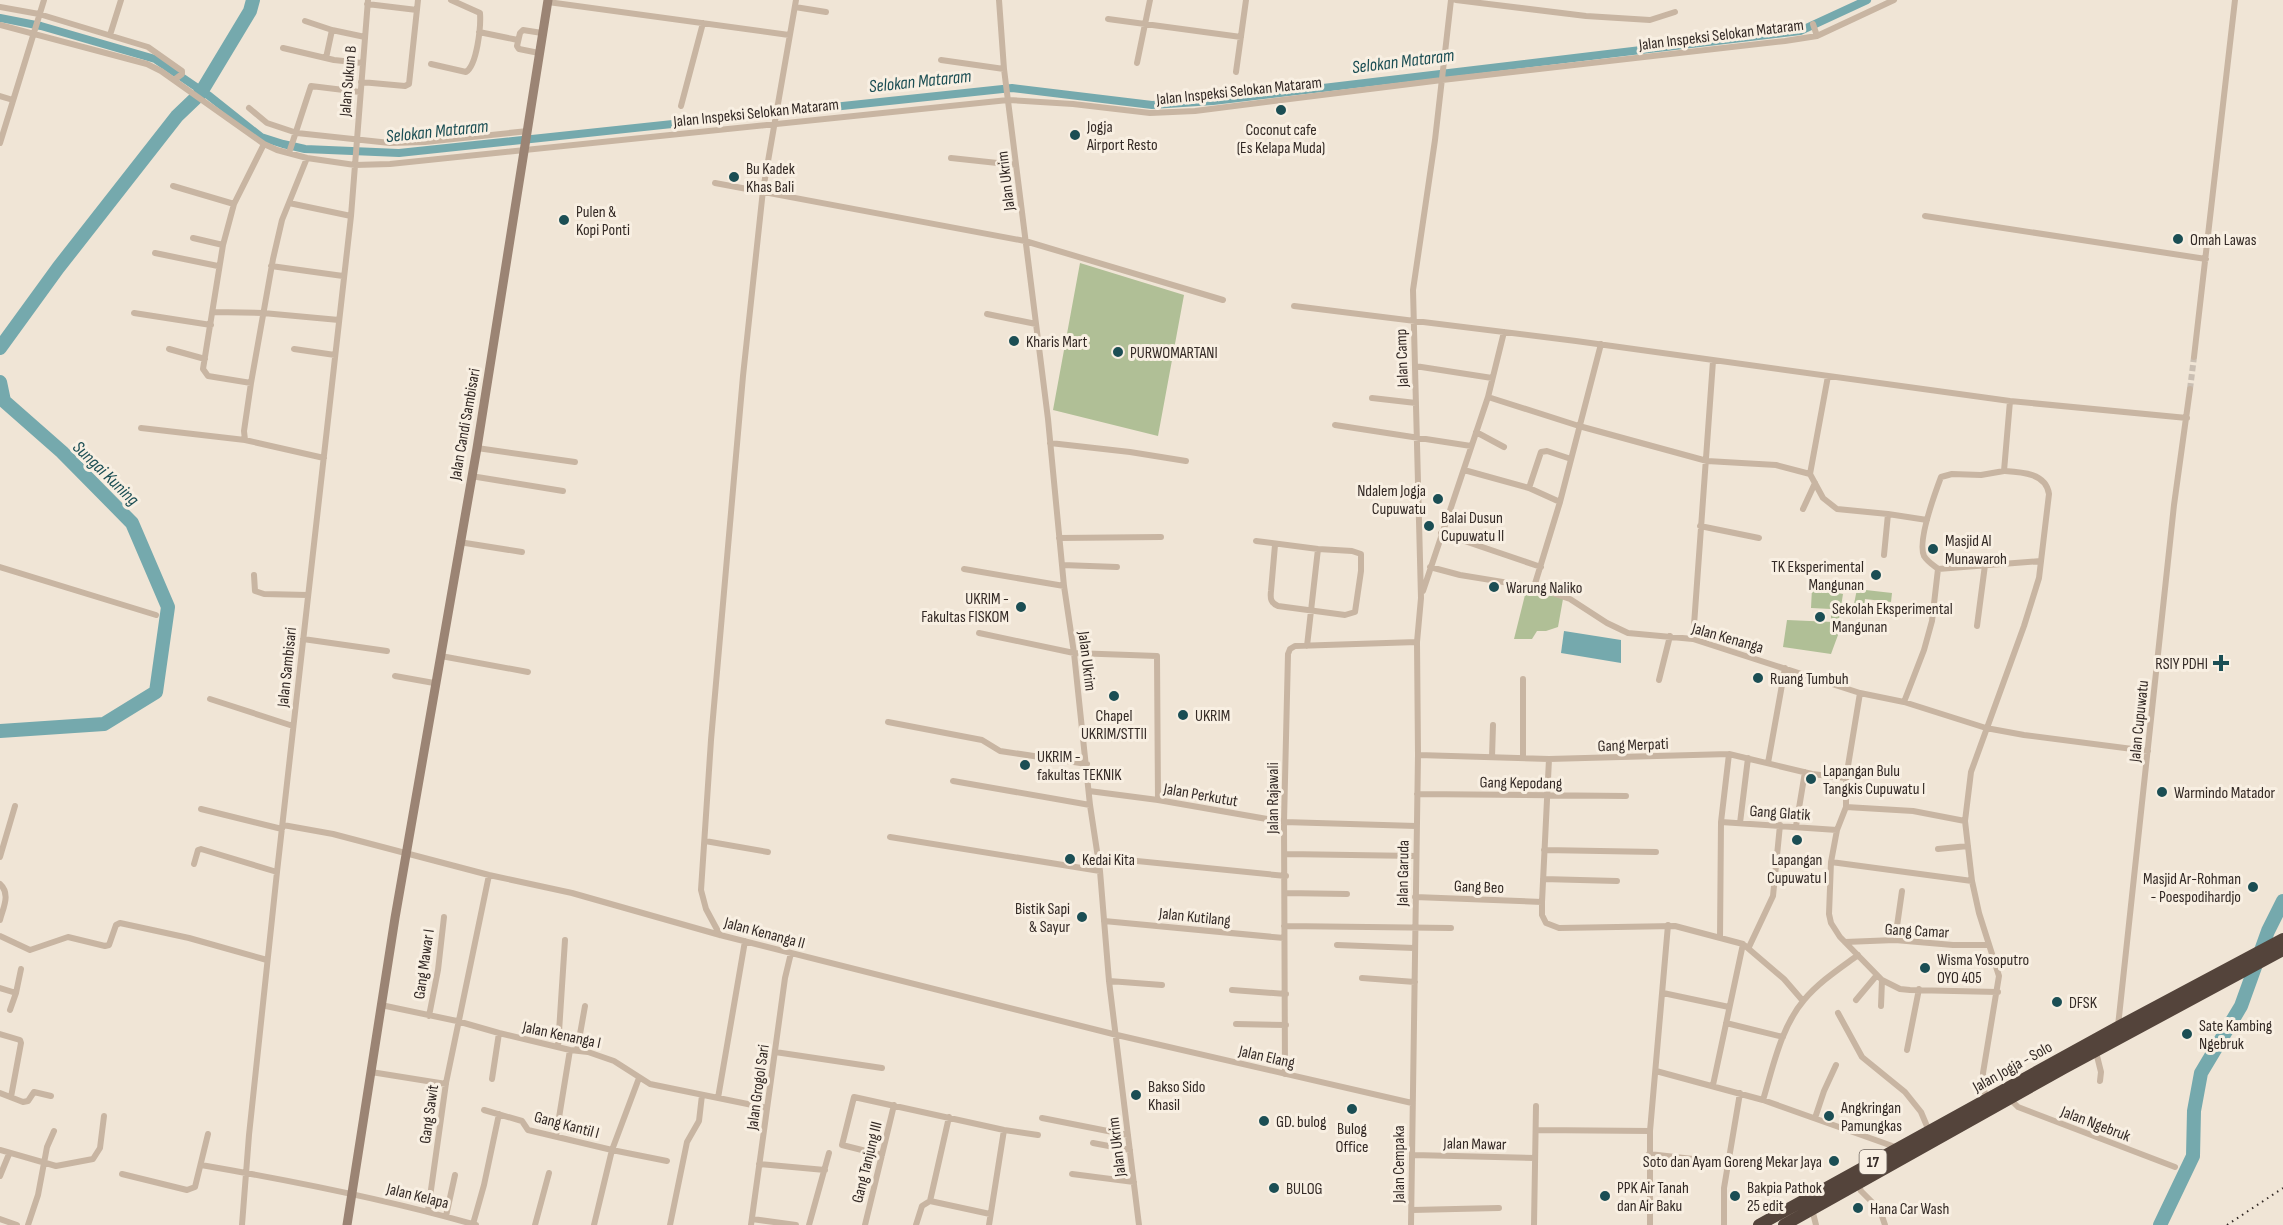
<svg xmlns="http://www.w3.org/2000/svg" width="2283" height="1225" viewBox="0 0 2283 1225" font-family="'Sofia Sans Condensed',sans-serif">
  <rect width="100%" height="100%" fill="#f0e5d6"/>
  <path fill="#b0bf96" d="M1080,263L1184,295L1158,436L1053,410Z
    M1527,587L1563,599L1558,627L1546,631H1537L1532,639H1514Z
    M1812,588L1843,594L1839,619H1831V609L1811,608Z
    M1857,589L1892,593L1891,602L1865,599L1863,616L1852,614Z
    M1787,620L1833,622L1838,635L1831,654L1783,647Z"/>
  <path fill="#75a9ad" d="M1564,631L1621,640V663L1561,653Z"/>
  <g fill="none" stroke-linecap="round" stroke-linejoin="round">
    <path stroke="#75a9ad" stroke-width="8" d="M0,18L41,26L155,59L208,95L261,137L283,144L305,149L399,153L1012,88L1152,105L1213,101L1800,31L1867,0"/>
    <path stroke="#75a9ad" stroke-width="14" d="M0,348L58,268L177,116L200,94L250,11L253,0
      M0,382L4,401L62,452L132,523L168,607L156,692L104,724L0,731
      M2160,1225L2193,1156L2194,1111L2201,1073L2241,1006L2268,931L2283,901"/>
    <path stroke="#cabfb3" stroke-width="6" stroke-dasharray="6 3" stroke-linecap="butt" d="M2190,389L2194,357"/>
    <path stroke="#c8b5a2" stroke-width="6" d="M999,0L1004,69L1048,419L1064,586L1074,653L1090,805L1100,871L1109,981L1139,1225
      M1456,0L1586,16L1650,20L1675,12
      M548,2L789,35
      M367,4L417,10
      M0,7L39,14L148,47L182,71V74L174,80
      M795,7L826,12
      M1108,19L1241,37
      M305,21L332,30L365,37
      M1813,24L1817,36
      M0,25L147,64L161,71L264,144L277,150L307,158L355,165L390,164L1008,100L1073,104L1150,113L1195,111L1442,80L1785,41L1817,36L1894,0
      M479,32L518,40
      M110,35L121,0
      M283,48L334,60L362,63
      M539,53L519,49L517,46L520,33L523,30L542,33
      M326,58L332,30
      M941,60L1004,69
      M1137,63L1150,0
      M431,64L466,72C477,65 481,27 480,13L451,0
      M1236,72L1246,0
      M361,82L405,86L409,84L418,0
      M0,96L13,100
      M681,106L703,23
      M249,108L267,123L297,133L390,143L425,142L528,131
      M0,143L44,0
      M289,153L311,86L360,92
      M951,158L1016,165
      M715,183L1025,241L1223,300
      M173,186L234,204
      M289,203L351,216
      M1925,216L2206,259
      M193,238L223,245
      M155,253L218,266
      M271,266L343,276
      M1294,306L1576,341L2010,401L2187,418
      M213,312L263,313L339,320
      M134,313L211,325
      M987,314L1036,324
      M169,349L205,359
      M294,349L335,355
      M2194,357L2235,0
      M1415,366L1492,378
      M251,383L208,376L203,369L223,245L234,204L264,144
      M1488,397L1579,426L1707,461L1776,465L1810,474L1823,498L1837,509L1888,514L1927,520
      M1372,398L1416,403
      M1335,425L1471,446
      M141,428L245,440L324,458
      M1476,432L1504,447
      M245,440L244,431L251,383L273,259L282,220L307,158
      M1050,443L1130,452L1186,461
      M477,448L575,462
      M1464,470L1529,488L1560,502
      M1810,474L1828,376
      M471,476L563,491
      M1529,488L1541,452L1547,451L1571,459
      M1803,509L1815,483
      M1700,526L1759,538
      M1441,533L1541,567
      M1059,538L1161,537
      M1256,541L1318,549L1352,551L1361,554V571L1355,612L1345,615L1278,606C1271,603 1270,599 1271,591L1275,545
      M459,542L522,552
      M1884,555L1888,514
      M1062,565L1117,567
      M0,567L156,615
      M1430,567L1460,575L1534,587L1570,599L1607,623L1628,633L1693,639L1860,693L1904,702L1986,728L2024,735L2148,751
      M964,569L1064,586
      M1938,569L2041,561
      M254,575L255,591L264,594L308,595
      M1534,587L1560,502L1601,344
      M1423,591L1488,397L1504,332
      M1977,626L1985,565
      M979,633L1074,653L1157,656L1158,800
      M303,639L387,651
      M1693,639L1713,361
      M1307,646L1318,549
      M441,656L528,672
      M395,676L434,683
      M1659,680L1670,636
      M1860,693L1846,778V807L1837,830L1831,862L1829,914L1831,923L1840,937L1882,980L1900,989L1910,990L1998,992
      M210,699L293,726
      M1904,702L1924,650L1932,621L1938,569C1933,565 1927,561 1924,556C1917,541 1935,493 1941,477L1952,474L1981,475L2004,471
      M888,722L982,740L1000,751L1087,764
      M1418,755L1549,759L1729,754L1812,774L1846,778
      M1492,757L1493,725
      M1523,758V679
      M1549,759L1542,902V915L1546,923L1559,928L1675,926L1743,944L1784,979L1803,1001
      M1768,763L1785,668
      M953,781L1090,805
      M1089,791L1158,800L1284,822L1416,826
      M1417,794L1626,796
      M1846,807L1913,811L1965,821
      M201,809L282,829
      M1721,822L1837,830
      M1740,823L1748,758
      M283,825L333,834L489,875L572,893L720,935L1117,1035L1412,1103
      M1796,826L1805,772
      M890,837L1100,871
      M705,841L768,852
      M1938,849L1968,846
      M1544,850L1656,852
      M1286,854L1416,856
      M0,857L15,806
      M1097,857L1286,876
      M1831,862L1972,881
      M194,864L198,850L201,849L277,872
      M1543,879L1617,881
      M0,884C11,894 3,908 0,920
      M1285,893L1347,894
      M1415,897L1542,902
      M1104,921L1284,938
      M1284,926L1451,928
      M720,935L706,909L701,890L711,740L743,376L763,190L796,0
      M0,936L30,950L68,937L105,946L109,945L116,925L120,923L189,938L267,960
      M1720,938L1721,822L1729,754
      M1895,940L1902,891
      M1845,942L1895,940L1953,945H1988
      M1337,945L1414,948
      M1749,947L1773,896L1780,825
      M1362,978L1415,982
      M1109,981L1162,985
      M0,988L16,993L21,969
      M1232,990L1286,994
      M1663,993L1729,1007
      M1856,1000L1877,975
      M381,1005L457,1021L499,1033L570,1050L588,1052L614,1061L650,1084L767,1108
      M1881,1006L1882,980
      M10,1010L16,993
      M1838,1013L1862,1057L1905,1092L1921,1112L1929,1131
      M429,1016L438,970L444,917
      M1726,1023L1783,1037
      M1236,1024L1286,1025
      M2118,1026L2174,505L2190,389
      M0,1034L20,1040L21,1043L11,1097
      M558,1047L565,940
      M1907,1050L1919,989
      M577,1051L585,1006
      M775,1052L882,1068
      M2096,1052L2101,1072L2100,1081
      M1656,1071L1763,1100L1898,1148
      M371,1072L446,1084
      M1285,1074L1284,822L1288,654L1290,649L1295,646L1417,642
      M492,1079L499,1033
      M1713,1085L1743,944
      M0,1093L23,1102L28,1101L34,1092L51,1096
      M718,1098L745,941
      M1987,1099L1983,1087V1073L1999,976L1979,913L1972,881L1965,821L1971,772L2024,626L2039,578L2049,494C2046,473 2021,472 2004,471L2010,401
      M2010,1099L2018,1107L2175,1167
      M1763,1100C1773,1067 1781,1027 1804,1000C1819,982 1839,969 1858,955
      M484,1110L522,1121L528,1130L612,1150L639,1078
      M949,1117L930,1201L990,1214
      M1042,1118L1128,1135
      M1815,1118L1824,1091L1836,1065
      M1536,1130L1650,1131
      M556,1136L570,1050
      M1093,1143L1130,1150
      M0,1150L56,1166L93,1159L100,1148L104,1116
      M1649,1154L1728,1163
      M882,1155L842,1145L854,1097L1004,1130L1038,1135
      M1413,1155L1535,1158
      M759,1164L825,1170
      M201,1165C294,1181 386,1199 476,1225
      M122,1174L187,1190L195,1187L208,1134
      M1072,1174L1134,1182
      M0,1176L9,1154
      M1858,1184L1861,1191L1880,1210L1885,1225
      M1812,1209L1816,1225
      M1412,1210L1499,1208
      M428,1211L446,1083L489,875
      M446,1216L455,1175
      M0,1219L17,1225
      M752,1219L796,1225
      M473,1224L484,1185L499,1114
      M28,1225L38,1195L47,1147L54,1131
      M242,1225L249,1135L277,872L351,216L368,0
      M535,1225L549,1173
      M594,1225L612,1150L667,1161
      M670,1225L687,1142L699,1121L702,1095
      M751,1225L785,978L791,953
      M809,1225L829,1153
      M865,1225L894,1105
      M916,1225L922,1206L930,1201
      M989,1225L1004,1130
      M1411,1225L1418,755L1417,642L1421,598L1413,290L1435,140L1451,0
      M1534,1225L1536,1106
      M1650,1225V1131L1668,925
      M1724,1225V1188L1740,1093"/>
    <path stroke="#9b8474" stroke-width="9" d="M347,1225L395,918L477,448L548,0"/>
    <path stroke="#54443b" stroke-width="12" d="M1759,1225L2118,1027L2283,939
      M1784,1225L2064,1068L2283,950"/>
    <path stroke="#332925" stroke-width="2" stroke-dasharray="1.5 4.5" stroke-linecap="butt" d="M2227,1225L2283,1188"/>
  </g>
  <g fill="#1b4e54" stroke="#f8efe2" stroke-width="2">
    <circle cx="1281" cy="110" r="6"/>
    <circle cx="1075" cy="135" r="6"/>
    <circle cx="734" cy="177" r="6"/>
    <circle cx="564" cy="220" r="6"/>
    <circle cx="2178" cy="239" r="6"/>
    <circle cx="1014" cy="341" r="6"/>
    <circle cx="1118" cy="352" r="6"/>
    <circle cx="1438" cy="499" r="6"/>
    <circle cx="1429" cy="526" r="6"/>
    <circle cx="1933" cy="549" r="6"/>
    <circle cx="1876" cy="575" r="6"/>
    <circle cx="1494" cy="587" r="6"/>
    <circle cx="1021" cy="607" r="6"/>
    <circle cx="1820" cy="617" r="6"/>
    <path d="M2218 654h6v6h6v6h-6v6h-6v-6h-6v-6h6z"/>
    <circle cx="1758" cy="678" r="6"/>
    <circle cx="1114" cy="696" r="6"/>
    <circle cx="1183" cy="715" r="6"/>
    <circle cx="1025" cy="765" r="6"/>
    <circle cx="1811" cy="779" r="6"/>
    <circle cx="2162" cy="792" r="6"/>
    <circle cx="1797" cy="840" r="6"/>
    <circle cx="1070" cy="859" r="6"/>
    <circle cx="2253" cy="887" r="6"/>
    <circle cx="1082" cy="917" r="6"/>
    <circle cx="1925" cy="968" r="6"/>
    <circle cx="2057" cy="1002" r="6"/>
    <circle cx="2187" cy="1034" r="6"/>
    <circle cx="1136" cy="1095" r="6"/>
    <circle cx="1352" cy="1109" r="6"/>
    <circle cx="1829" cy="1116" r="6"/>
    <circle cx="1264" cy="1121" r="6"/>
    <circle cx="1834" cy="1161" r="6"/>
    <circle cx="1274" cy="1188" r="6"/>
    <circle cx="1605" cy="1196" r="6"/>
    <circle cx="1735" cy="1196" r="6"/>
    <circle cx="1858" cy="1208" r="6"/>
  </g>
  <g text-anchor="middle" stroke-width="6" stroke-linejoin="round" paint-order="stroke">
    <rect fill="#f8efe2" stroke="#6e645e" stroke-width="1.5" x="1859.5" y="1150" width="27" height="24" rx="4.5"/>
    <g font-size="15" font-weight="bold" fill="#332925">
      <text x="1873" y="1167">17</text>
    </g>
    <g font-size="16" fill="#332925" stroke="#f8efe2">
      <text transform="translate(1721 34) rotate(-7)" y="6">Jalan Inspeksi Selokan Mataram</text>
      <text transform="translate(347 81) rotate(-85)" y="6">Jalan Sukun B</text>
      <text transform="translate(1239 90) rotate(-6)" y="6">Jalan Inspeksi Selokan Mataram</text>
      <text transform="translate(756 112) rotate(-6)" y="6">Jalan Inspeksi Selokan Mataram</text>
      <text transform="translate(1005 181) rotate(-97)" y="6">Jalan Ukrim</text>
      <text transform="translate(1401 358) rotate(-92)" y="6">Jalan Camp</text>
      <text transform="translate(464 424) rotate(-80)" y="6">Jalan Candi Sambisari</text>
      <text transform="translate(1728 637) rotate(16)" y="6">Jalan Kenanga</text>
      <text transform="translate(1088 661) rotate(83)" y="6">Jalan Ukrim</text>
      <text transform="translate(286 667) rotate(-84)" y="6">Jalan Sambisari</text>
      <text transform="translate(2138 721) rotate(-84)" y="6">Jalan Cupuwatu</text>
      <text transform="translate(1633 744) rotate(-2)" y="6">Gang Merpati</text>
      <text transform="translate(1521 782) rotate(1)" y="6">Gang Kepodang</text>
      <text transform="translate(1201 794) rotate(10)" y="6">Jalan Perkutut</text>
      <text transform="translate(1272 798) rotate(-90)" y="6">Jalan Rajawali</text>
      <text transform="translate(1780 812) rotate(4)" y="6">Gang Glatik</text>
      <text transform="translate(1402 873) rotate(-89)" y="6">Jalan Garuda</text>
      <text transform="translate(1479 886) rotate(2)" y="6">Gang Beo</text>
      <text transform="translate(1195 916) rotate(6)" y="6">Jalan Kutilang</text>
      <text transform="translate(1917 930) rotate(3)" y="6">Gang Camar</text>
      <text transform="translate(765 932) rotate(15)" y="6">Jalan Kenanga II</text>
      <text transform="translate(423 964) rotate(-82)" y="6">Gang Mawar I</text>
      <text transform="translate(562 1034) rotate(12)" y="6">Jalan Kenanga I</text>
      <text transform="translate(1267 1056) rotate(13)" y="6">Jalan Elang</text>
      <text transform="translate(2012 1066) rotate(-29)" y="6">Jalan Jogja - Solo</text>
      <text transform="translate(757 1087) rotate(-82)" y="6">Jalan Grogol Sari</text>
      <text transform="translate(428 1114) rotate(-82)" y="6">Gang Sawit</text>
      <text transform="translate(2096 1123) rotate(21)" y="6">Jalan Ngebruk</text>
      <text transform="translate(567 1124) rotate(15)" y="6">Gang Kantil I</text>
      <text transform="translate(1475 1143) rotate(1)" y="6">Jalan Mawar</text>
      <text transform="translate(1116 1147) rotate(-97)" y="6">Jalan Ukrim</text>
      <text transform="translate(866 1162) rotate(-76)" y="6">Gang Tanjung III</text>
      <text transform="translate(1398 1164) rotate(-90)" y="6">Jalan Cempaka</text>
      <text transform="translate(418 1195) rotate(14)" y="6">Jalan Kelapa</text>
    </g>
    <g font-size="16" fill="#332925" stroke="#f8efe2" text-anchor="start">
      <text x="1087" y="132">Jogja<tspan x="1087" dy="18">Airport Resto</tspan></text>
      <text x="1281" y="135" text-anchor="middle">Coconut cafe<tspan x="1281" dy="18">(Es Kelapa Muda)</tspan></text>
      <text x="746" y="174">Bu Kadek<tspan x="746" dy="18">Khas Bali</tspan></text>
      <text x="576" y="217">Pulen &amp;<tspan x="576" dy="18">Kopi Ponti</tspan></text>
      <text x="2190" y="245">Omah Lawas</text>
      <text x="1026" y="347">Kharis Mart</text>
      <text x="1130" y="358">PURWOMARTANI</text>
      <text x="1426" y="496" text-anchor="end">Ndalem Jogja<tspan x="1426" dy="18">Cupuwatu</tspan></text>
      <text x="1441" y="523">Balai Dusun<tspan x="1441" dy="18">Cupuwatu II</tspan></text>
      <text x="1945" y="546">Masjid Al<tspan x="1945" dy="18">Munawaroh</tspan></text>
      <text x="1864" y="572" text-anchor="end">TK Eksperimental<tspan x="1864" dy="18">Mangunan</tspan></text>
      <text x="1506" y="593">Warung Naliko</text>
      <text x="1009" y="604" text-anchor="end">UKRIM -<tspan x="1009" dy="18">Fakultas FISKOM</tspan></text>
      <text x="1832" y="614">Sekolah Eksperimental<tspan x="1832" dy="18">Mangunan</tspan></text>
      <text x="2208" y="669" text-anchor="end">RSIY PDHI</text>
      <text x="1770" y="684">Ruang Tumbuh</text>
      <text x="1114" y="721" text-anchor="middle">Chapel<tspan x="1114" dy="18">UKRIM/STTII</tspan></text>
      <text x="1195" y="721">UKRIM</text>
      <text x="1037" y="762">UKRIM -<tspan x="1037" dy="18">fakultas TEKNIK</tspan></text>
      <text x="1823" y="776">Lapangan Bulu<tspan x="1823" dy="18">Tangkis Cupuwatu I</tspan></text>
      <text x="2174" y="798">Warmindo Matador</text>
      <text x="1082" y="865">Kedai Kita</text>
      <text x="1797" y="865" text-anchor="middle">Lapangan<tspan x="1797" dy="18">Cupuwatu I</tspan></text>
      <text x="2241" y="884" text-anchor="end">Masjid Ar-Rohman<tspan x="2241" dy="18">- Poespodihardjo</tspan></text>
      <text x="1070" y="914" text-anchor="end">Bistik Sapi<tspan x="1070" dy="18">&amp; Sayur</tspan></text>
      <text x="1937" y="965">Wisma Yosoputro<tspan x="1937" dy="18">OYO 405</tspan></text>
      <text x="2069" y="1008">DFSK</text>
      <text x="2199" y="1031">Sate Kambing<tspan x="2199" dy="18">Ngebruk</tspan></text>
      <text x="1148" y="1092">Bakso Sido<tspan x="1148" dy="18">Khasil</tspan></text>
      <text x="1841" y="1113">Angkringan<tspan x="1841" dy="18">Pamungkas</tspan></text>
      <text x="1276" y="1127">GD. bulog</text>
      <text x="1352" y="1134" text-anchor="middle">Bulog<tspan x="1352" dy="18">Office</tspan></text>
      <text x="1822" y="1167" text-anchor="end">Soto dan Ayam Goreng Mekar Jaya</text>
      <text x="1617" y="1193">PPK Air Tanah<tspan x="1617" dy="18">dan Air Baku</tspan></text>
      <text x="1747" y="1193">Bakpia Pathok<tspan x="1747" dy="18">25 edit</tspan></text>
      <text x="1286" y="1194">BULOG</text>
      <text x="1870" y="1214">Hana Car Wash</text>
    </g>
    <g font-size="18" font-style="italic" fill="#1b4e54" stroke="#f8efe2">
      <text transform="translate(1403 61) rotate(-7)" y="6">Selokan Mataram</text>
      <text transform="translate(920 81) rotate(-6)" y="6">Selokan Mataram</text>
      <text transform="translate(437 131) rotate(-6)" y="6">Selokan Mataram</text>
      <text transform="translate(106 473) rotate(44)" y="6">Sungai Kuning</text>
    </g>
  </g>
</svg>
